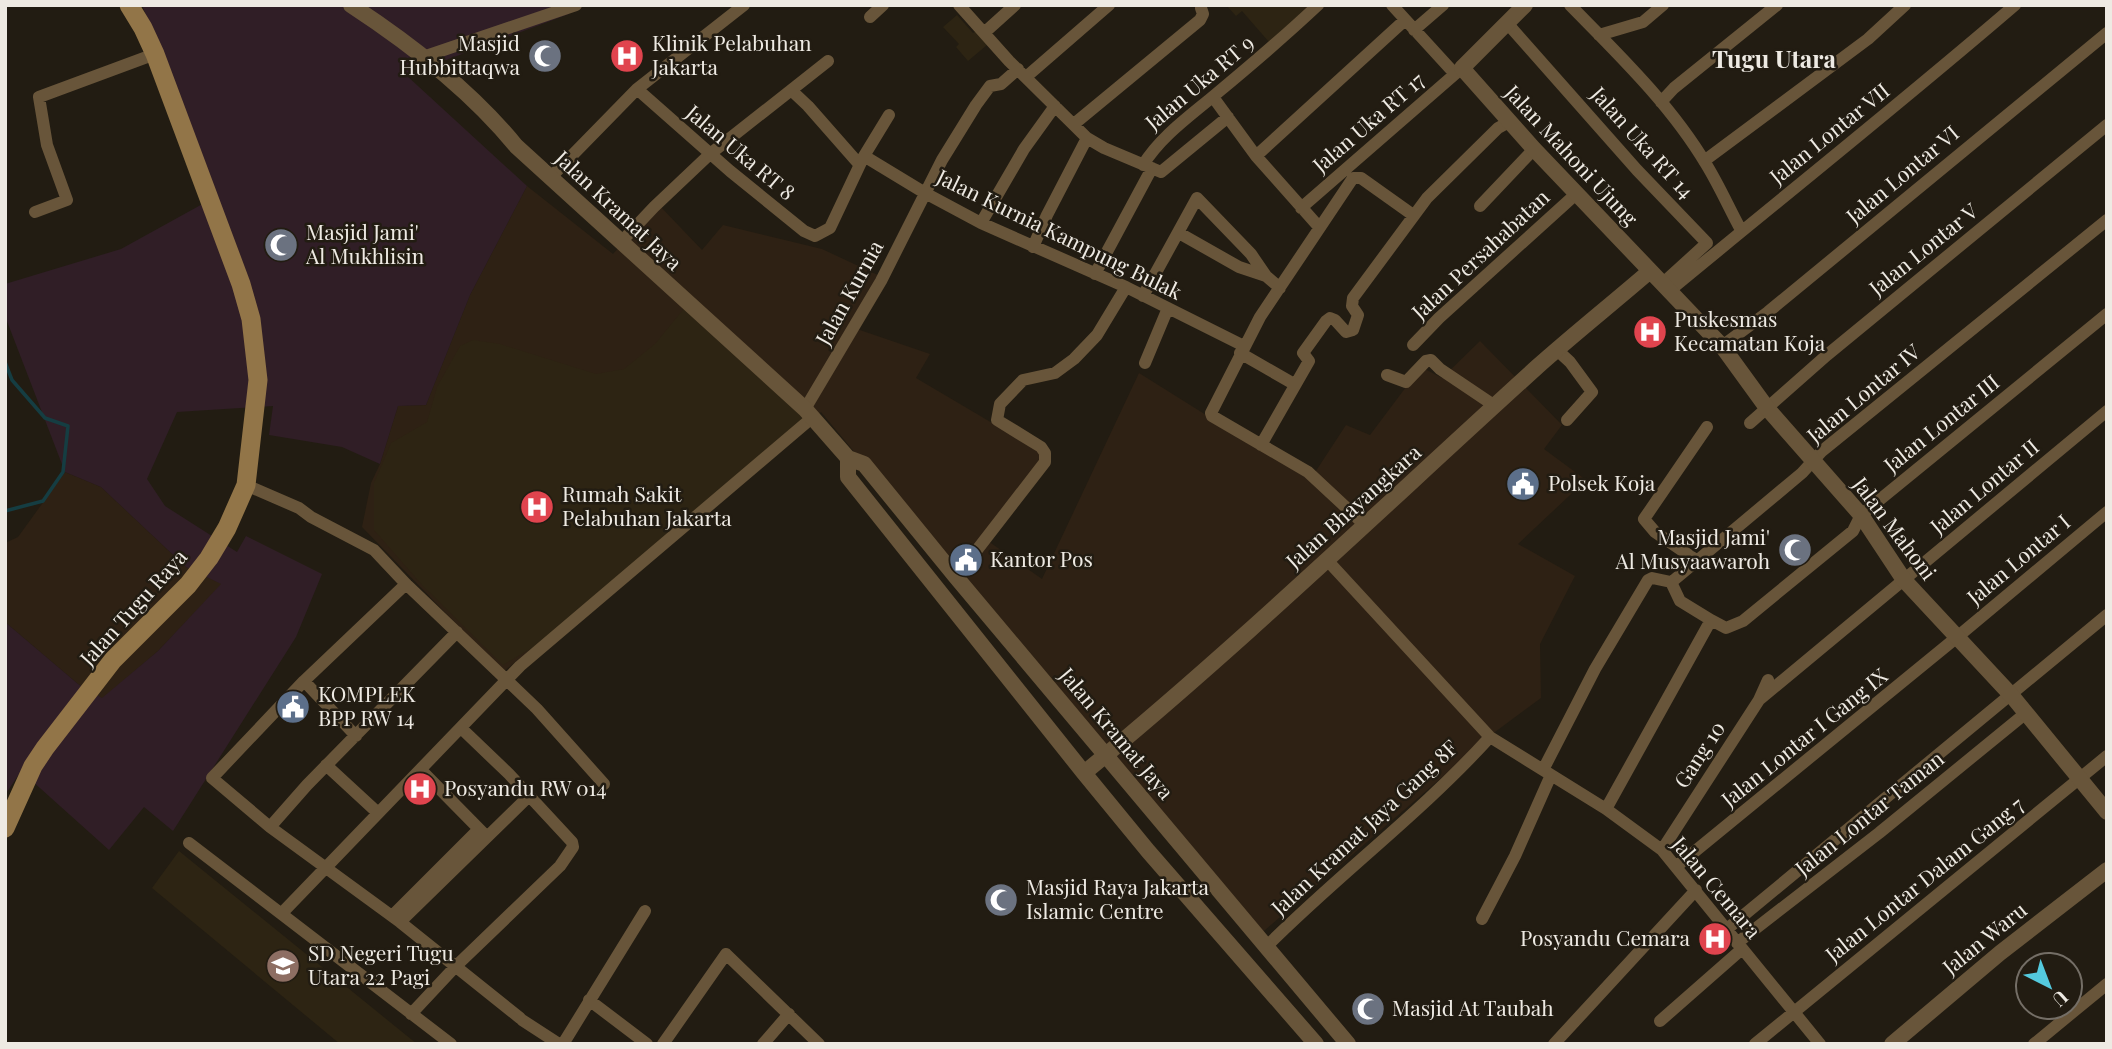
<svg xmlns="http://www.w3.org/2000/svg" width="2112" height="1049" viewBox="0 0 2112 1049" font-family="'Playfair Display',serif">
  <rect width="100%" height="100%" fill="#221c12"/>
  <path fill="#2e2114" d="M527,186L613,254L658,204L702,250L723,225L822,249L882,277L854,328L930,354L916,378L1050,457L988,541L1042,579L1139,373L1310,480L1346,425L1370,435L1421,367L1442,378L1480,341L1562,425L1544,449L1586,480L1518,544L1575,576L1540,644L1541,698L1491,735L1258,936L821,412L503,672L362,527L371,483L380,464L398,406L426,405L470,295Z
    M65,472L101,487L186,567L222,584L158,651L102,699L78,684L5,622V543L18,537Z"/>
  <path fill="#301e26" d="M142,5H567L569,14L406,75L527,186L470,295L426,405L398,406L380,464L342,447L269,435L273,406L177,412L147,479L165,506L237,552L246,536L322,574L296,637L173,831L144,807L109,850L21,771L5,795V622L78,684L102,698L158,651L221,584L186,567L101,487L65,472L5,316V284L121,249L217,196Z"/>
  <path fill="#2d2413" d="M1226,5H1311L1269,42L1242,11L1236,16Z
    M957,15L973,33L976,31L987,45L968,61L956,47L959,44L943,27Z
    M687,305L806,417L542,642L503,665L422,585L374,530V483L391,443L427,422L437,387L460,346L473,340L500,344L596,374L624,369L655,344Z
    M179,851L417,1044H340L152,888Z"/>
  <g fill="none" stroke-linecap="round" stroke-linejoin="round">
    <path stroke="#153d42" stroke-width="3.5" d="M5,362L12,380L45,418L68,426L63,472L43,501L5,511"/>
    <path stroke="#68553a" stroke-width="12" d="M959,5L1009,61L1087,138L1104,148L1161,172L1228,117
      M1392,5L1455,74
      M1570,5C1618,54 1671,105 1706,164C1719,185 1729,208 1741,230
      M870,17L883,5
      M1507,23L1637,170L1707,243L1662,284
      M1414,30L1443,5
      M984,33L1015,5
      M1599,35L1643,22L1663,5
      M423,57L576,5
      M1026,77L1109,5
      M637,89L730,171L804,231L815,236L830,228L864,156L925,193L981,223L1126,287L1244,346
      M791,90L808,106L859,164
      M1213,97L1256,156L1319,227
      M1661,102L1674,88L1777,5
      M1074,124L1200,20L1203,14L1201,8
      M864,156L889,115
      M1256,156L1405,20
      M1704,161L1868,39L1905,5
      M1143,165C1161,136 1190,116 1216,94C1251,65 1285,36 1318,5
      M551,177L637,89L744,5
      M1480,206L1534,149
      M1301,208L1462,68
      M35,212L67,200L47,145L39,97L155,54
      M981,223L1024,149L1055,106
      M1179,233L1239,267L1266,276
      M622,241L654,207L710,154L828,61
      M1033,247L1047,215L1087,138
      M1095,274L1152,168
      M1668,292C1784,196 1901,103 2015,5
      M1143,296L1197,198L1251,254L1266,276L1280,288
      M1413,345L1439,318L1576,194
      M1722,346L1768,312L2107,33
      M1557,350L1570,362L1592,392L1567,420
      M1240,353L1294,384
      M1145,363L1168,308
      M1387,375L1406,382L1426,361L1431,360L1440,369L1495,406
      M805,409L881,281L942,160L976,105L990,86L1001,84L1018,69
      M1750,423L1827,355L2107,125
      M1261,445L1309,361L1303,353L1326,321L1330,318L1335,320L1346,332L1353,330L1358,315L1352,306L1353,298L1427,198L1498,128L1509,122
      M246,485L299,508L311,517L374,550L406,584L537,709L604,784
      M1366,526L1308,472L1212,416L1211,413L1260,317L1353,178H1361L1413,215
      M1327,560L1490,737L1606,809L1662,850L1820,1044
      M1696,560L1655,532L1644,519L1707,427
      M956,577L1045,462V453L1041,447L997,420L1000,404L1023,380L1055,373L1074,359L1097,335L1126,287
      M1671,582L1680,601L1711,620
      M406,584L304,681L212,778L270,827L400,922L520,1018
      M304,681L356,736
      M1759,700L2107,411
      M326,765L378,813
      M421,770L485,835
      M1543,770L1595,669L1648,580L1652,578L1671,582L1674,580L1802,473L1822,451L2107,220
      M1606,809L1711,620L1726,628L1743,621L1853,531L1861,515L2107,314
      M270,827L307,785L457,632
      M189,843L451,1044
      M1662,850L1759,700L1768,680
      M1677,866L1956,638L2107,512
      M282,913L520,666L813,417
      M392,916L479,829
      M1482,919L1515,856L1551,775
      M400,922L526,799L528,795
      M1727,929L2107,615
      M1737,943L1879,833L2026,713
      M1267,946C1339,874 1421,813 1490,737
      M589,1000L647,1044
      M411,1014L455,967L560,866L573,847L572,842L509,774L461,728
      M522,1020L559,1044
      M1660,1021L1742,949
      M563,1044L645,911
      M663,1044L726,954L819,1044
      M763,1044L789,1014
      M1554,1044L1696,890
      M1755,1044L2107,756
      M2034,1044L2107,984"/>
    <path stroke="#68553a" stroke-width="16" d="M351,5C409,43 472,92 516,146L805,409L848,458L864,464L956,577L1348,1044
      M1525,5L1462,68L1534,149L1722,346L1767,408L1861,515L1904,580L2012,696L2107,812
      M848,458V477L1084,773L1148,851L1316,1044
      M1084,773C1241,644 1387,503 1537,367C1574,334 1613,303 1650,271
      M1892,1044L2000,953L2107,870"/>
    <path stroke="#927548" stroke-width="19" d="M5,828L33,766L45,748L113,660L188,585L209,558L227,528L246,485L258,380L251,319L241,284L155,54L143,28L129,5"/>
  </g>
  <defs>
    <g id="mosque-disc" transform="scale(1.75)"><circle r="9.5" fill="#6b7280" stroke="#221c12"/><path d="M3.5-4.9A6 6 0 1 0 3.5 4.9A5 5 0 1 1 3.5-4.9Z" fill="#fff"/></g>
    <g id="hospital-disc" transform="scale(1.75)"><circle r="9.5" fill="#e0444e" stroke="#221c12"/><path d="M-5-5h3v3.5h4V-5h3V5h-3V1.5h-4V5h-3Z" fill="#fff"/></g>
    <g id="civic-disc" transform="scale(1.75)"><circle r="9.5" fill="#5c6f8a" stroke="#221c12"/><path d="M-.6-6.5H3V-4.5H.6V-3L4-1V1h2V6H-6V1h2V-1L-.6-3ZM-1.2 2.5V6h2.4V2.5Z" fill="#fff"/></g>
    <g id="school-disc" transform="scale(1.75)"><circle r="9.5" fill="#8d6e63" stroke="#221c12"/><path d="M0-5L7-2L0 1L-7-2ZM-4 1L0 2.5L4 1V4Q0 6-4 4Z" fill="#fff"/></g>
  </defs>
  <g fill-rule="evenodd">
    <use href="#mosque-disc" x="545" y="56"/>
    <use href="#hospital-disc" x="627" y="56"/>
    <use href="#mosque-disc" x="281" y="245"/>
    <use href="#hospital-disc" x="1650" y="332"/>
    <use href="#civic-disc" x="1523" y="484"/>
    <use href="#hospital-disc" x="537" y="507"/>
    <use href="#mosque-disc" x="1795" y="550"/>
    <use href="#civic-disc" x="966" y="560"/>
    <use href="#civic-disc" x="293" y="707"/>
    <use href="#hospital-disc" x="420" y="789"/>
    <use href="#mosque-disc" x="1001" y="900"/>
    <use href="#hospital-disc" x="1715" y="939"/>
    <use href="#school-disc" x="283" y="966"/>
    <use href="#mosque-disc" x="1368" y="1009"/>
  </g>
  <g text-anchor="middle" stroke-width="5" stroke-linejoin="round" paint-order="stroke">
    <g font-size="21" fill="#eeeae3" stroke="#221c12" text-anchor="start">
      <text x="520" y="51" text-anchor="end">Masjid<tspan x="520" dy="24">Hubbittaqwa</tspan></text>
      <text x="652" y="51">Klinik Pelabuhan<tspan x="652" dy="24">Jakarta</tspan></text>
      <text x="306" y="240">Masjid Jami'<tspan x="306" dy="24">Al Mukhlisin</tspan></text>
      <text x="1674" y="327">Puskesmas<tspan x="1674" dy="24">Kecamatan Koja</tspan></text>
      <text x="1548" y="491">Polsek Koja</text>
      <text x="562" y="502">Rumah Sakit<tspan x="562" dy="24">Pelabuhan Jakarta</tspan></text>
      <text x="1770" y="545" text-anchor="end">Masjid Jami'<tspan x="1770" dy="24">Al Musyaawaroh</tspan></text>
      <text x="990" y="567">Kantor Pos</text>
      <text x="318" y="702">KOMPLEK<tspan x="318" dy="24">BPP RW 14</tspan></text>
      <text x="444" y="796">Posyandu RW 014</text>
      <text x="1026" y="895">Masjid Raya Jakarta<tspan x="1026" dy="24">Islamic Centre</tspan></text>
      <text x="1690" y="946" text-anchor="end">Posyandu Cemara</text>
      <text x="308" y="961">SD Negeri Tugu<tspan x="308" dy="24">Utara 22 Pagi</tspan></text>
      <text x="1392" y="1016">Masjid At Taubah</text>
    </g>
    <g font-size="21" fill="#eeeae3" stroke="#221c12">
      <text transform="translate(1200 83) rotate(-40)" y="7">Jalan Uka RT 9</text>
      <text transform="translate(1369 123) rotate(-41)" y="7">Jalan Uka RT 17</text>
      <text transform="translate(1830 134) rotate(-39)" y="7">Jalan Lontar VII</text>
      <text transform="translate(1642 143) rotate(48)" y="7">Jalan Uka RT 14</text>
      <text transform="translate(740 153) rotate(40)" y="7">Jalan Uka RT 8</text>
      <text transform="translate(1571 156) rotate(47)" y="7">Jalan Mahoni Ujung</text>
      <text transform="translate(1903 175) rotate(-40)" y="7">Jalan Lontar VI</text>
      <text transform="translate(618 211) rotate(43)" y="7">Jalan Kramat Jaya</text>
      <text transform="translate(1059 235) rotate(26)" y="7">Jalan Kurnia Kampung Bulak</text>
      <text transform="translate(1924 250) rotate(-39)" y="7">Jalan Lontar V</text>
      <text transform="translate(1481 255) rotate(-43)" y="7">Jalan Persahabatan</text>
      <text transform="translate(850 293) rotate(-61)" y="7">Jalan Kurnia</text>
      <text transform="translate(1864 394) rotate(-40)" y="7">Jalan Lontar IV</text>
      <text transform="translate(1942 424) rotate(-39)" y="7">Jalan Lontar III</text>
      <text transform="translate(1985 487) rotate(-40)" y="7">Jalan Lontar II</text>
      <text transform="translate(1354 507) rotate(-42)" y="7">Jalan Bhayangkara</text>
      <text transform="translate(1894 529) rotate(53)" y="7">Jalan Mahoni</text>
      <text transform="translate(2019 560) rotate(-40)" y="7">Jalan Lontar I</text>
      <text transform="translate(134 608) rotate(-48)" y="7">Jalan Tugu Raya</text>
      <text transform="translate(1116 734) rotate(50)" y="7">Jalan Kramat Jaya</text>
      <text transform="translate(1805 738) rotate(-39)" y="7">Jalan Lontar I Gang IX</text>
      <text transform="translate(1700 755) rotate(-57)" y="7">Gang 10</text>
      <text transform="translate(1870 814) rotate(-39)" y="7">Jalan Lontar Taman</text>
      <text transform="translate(1365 828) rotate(-43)" y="7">Jalan Kramat Jaya Gang 8F</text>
      <text transform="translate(1925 880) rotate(-39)" y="7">Jalan Lontar Dalam Gang 7</text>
      <text transform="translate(1716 888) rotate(50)" y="7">Jalan Cemara</text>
      <text transform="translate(1985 939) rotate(-39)" y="7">Jalan Waru</text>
    </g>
    <g font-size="24" font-weight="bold" fill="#eeeae3" stroke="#221c12">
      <text x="1774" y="68">Tugu Utara</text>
    </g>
  </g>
  <rect width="2112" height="1049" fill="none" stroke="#eeeae3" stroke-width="14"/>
  <g transform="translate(2049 986) rotate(138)"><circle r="33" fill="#221c12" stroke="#746e66" stroke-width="2"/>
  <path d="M0-5L12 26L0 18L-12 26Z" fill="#54cade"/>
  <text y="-10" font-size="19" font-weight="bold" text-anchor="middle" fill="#eeeae3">U</text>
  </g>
</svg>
